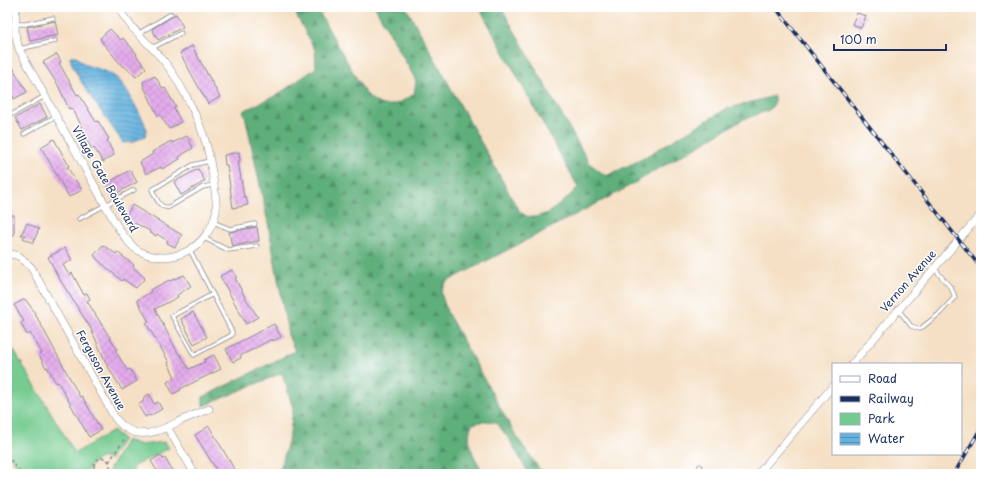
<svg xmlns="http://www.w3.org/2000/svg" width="988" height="481" viewBox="0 0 988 481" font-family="'Playpen Sans',sans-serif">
  <defs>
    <pattern id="forest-firs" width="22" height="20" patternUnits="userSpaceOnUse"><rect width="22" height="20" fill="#5faf7a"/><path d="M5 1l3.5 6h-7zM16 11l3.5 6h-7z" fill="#4e8f67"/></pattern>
    <pattern id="water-rules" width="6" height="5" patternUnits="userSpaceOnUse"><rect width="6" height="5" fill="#64b2de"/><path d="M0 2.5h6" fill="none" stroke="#5291b7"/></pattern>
    <pattern id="building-cross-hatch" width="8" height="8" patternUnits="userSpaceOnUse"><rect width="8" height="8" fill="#e3abeb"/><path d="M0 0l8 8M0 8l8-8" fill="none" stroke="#c293cc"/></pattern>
  </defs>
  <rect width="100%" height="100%" fill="#fff"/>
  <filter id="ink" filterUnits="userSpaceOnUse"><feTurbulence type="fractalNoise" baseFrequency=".025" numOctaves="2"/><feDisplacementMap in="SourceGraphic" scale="8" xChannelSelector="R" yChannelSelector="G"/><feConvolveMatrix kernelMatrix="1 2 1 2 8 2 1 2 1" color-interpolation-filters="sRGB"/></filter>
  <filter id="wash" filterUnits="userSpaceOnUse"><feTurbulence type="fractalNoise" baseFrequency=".012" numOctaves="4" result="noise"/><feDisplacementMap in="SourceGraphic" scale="16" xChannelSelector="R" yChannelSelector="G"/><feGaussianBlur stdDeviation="0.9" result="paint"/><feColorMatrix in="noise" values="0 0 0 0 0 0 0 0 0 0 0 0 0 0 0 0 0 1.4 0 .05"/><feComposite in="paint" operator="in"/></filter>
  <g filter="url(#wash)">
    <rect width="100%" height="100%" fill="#f5e0c5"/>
    <path fill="#74cb90" stroke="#487d77" d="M7,339L75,453L113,431L123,439L109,460C97,452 92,467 84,474H23L7,453Z
      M126,440L141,445L164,442L169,448L132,467L135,474H107Z"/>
    <path fill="url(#forest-firs)" stroke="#3d6f6c" d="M292,7H316L365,93C369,96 373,101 378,103C389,110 405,100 414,94L416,82L413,75L375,7H406L513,200C515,204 518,210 522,213C538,228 568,198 578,187L479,7H501L589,163L606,176L638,161L726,109L774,96V104L769,110L742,120L619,192L446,282L441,293L447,312L516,436L543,474H529L509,439L496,422L484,421L472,424C464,442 475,458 484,474H279L290,434L293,408L282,373L203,406V397L295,351L288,335L268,223L245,115L243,111L277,95L316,68L315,50Z"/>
    <path fill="url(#water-rules)" stroke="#40709e" d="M70,56H76C88,69 88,65 102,70C123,77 129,94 138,111C143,119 148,127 145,136L133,142L123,143C112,125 70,72 70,56Z"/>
    <g id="blocks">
      <path fill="url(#building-cross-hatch)" d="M857,13L866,16L861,28L852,24Z
        M176,14L183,27L158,40L152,29Z
        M55,21L58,35L30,41L27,27Z
        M110,29L121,40L123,38L137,54L136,55L146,68L136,77L124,66L123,67L102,42L100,38Z
        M192,46L220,97L208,104L180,53Z
        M57,54L61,62L59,63L77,95L79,94L96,122L98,121L109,139L107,140L114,155L103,162L94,148L92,149L81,131L83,130L78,119L72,108L69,109L58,85L43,62Z
        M7,58L27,92L14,99L7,82Z
        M155,76L163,89L165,88L176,107L174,108L181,122L169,129L160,115L158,116L144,87L143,82Z
        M40,104L47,117L22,130L15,118Z
        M187,136L193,148L179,157L180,159L162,169L161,167L146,174L140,162L153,154L152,152L171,141L172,143Z
        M54,139L69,166L67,167L82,190L69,197L41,147Z
        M239,152L240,161H238L244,197H246L248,205L233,208L227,165H225L224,155Z
        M198,169L205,181L181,195L174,182Z
        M130,170L137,182L112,196L106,184Z
        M132,205L182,235L175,247L167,243L168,241L157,234L156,236L149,232L150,231L125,218Z
        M7,215H14V235H7Z
        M27,223L39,229L33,243L23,238L25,235H21Z
        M257,227L259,241L232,246L229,232Z
        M103,245L116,254L117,252L134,265L133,267L145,278L136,288L123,279L122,281L97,259L94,255Z
        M65,248L72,260L63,265L69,275L72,273L84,295L87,293L90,299L87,301L117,349L115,350L127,370L130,369L137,381L122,390L107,365L90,327L60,280L48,257Z
        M232,270L237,277L235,278L246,299L258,317L246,324L220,276Z
        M184,275L191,286L177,295L178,297L155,309L179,355L180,354L189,369L205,362L204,360L214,355L221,369L180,389L181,390L173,394L167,382L175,377L168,363L169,362L146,323L149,322L137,300L151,292L150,290L169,280L170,281Z
        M25,299L33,310L80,397L82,396L101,430L89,437L58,382L56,383L47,367L46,368L39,355L42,353L30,333L27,335L21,323L24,321L14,305Z
        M193,312L207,337L194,344L181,319Z
        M274,324L281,337L273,341L272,339L240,356L241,358L233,362L226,349Z
        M149,394L154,404L158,402L162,409L150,416L149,415L145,417L138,405L144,401L143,398Z
        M209,426L236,472L232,474H219L195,435Z
        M160,455L163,459L165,458L174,474H159L151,461Z"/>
    </g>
  </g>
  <g filter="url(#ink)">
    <use href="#blocks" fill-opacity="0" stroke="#888892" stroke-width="1"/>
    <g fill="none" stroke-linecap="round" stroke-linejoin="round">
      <g stroke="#888892" stroke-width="5">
        <path id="service" d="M7,24H26L53,18
          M138,34L171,14
          M152,48L181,33
          M19,49L55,41
          M13,114L45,96
          M24,134L56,116
          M209,161L193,165L152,190C156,197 159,209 169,207L203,187L213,185
          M79,219L134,190
          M213,222L230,229L255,224
          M204,238L228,250L257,246
          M190,250L232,332V335L194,355L172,316L213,294
          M898,309L911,326L920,329L939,314L955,297L951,288L934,268
          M700,466L703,474"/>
      </g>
      <g stroke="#888892" stroke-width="8">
        <path id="minor" d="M16,7L15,33L19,49L117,226C123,235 130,246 139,251C172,268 209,247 216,212C218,201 209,152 205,140C198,117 179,79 163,60C148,42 129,28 118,7
          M7,253L19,256L31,267L115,418C135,443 156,433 180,421C189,417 199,413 209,409
          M852,364L981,214
          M167,427L195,474
          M758,474L833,386"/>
      </g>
      <path stroke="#888892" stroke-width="1.5" stroke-dasharray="3 3" stroke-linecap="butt" d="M7,455L21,474
        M94 466a8 8 0 1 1 16 0a8 8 0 1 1-16 0Z
        M109,462L125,438
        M86,474L95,468"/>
      <use href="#service" stroke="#fff" stroke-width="3.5"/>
      <use href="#minor" stroke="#fff" stroke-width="7"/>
      <g stroke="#1b2f5e" stroke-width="3.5">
        <path id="rail" d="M775,7L981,268
          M954,474L981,428"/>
      </g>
      <use href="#rail" stroke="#fff" stroke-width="2" stroke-dasharray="6" stroke-linecap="butt"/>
    </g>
  </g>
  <g text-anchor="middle" stroke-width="3" stroke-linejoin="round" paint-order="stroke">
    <g font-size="11" fill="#1b2f5e" stroke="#fff">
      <text transform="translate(105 179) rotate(60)" y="4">Village Gate Boulevard</text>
      <text transform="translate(908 281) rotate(-49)" y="4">Vernon Avenue</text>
      <text transform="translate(101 370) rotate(61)" y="4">Ferguson Avenue</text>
    </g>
  </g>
  <rect width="988" height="481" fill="none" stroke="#fff" stroke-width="24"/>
  <rect x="832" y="363" width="130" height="92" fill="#ffffff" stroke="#a4acbf"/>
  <rect x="840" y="376" width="20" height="6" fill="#ffffff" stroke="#a4acbf"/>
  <text x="868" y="383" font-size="12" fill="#1b2f5e">Road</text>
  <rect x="840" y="396" width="20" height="6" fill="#1b2f5e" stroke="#a4acbf"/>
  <text x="868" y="403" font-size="12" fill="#1b2f5e">Railway</text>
  <rect x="840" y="413" width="20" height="12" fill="#74cb90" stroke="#a4acbf"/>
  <text x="868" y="423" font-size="12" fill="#1b2f5e">Park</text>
  <rect x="840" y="433" width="20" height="12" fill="url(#water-rules)" stroke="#a4acbf"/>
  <text x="868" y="443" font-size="12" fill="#1b2f5e">Water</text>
  <path d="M834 44v6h112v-6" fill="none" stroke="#1b2f5e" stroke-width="2"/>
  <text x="840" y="44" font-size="12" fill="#1b2f5e" stroke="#ffffff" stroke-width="3" paint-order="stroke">100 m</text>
</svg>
